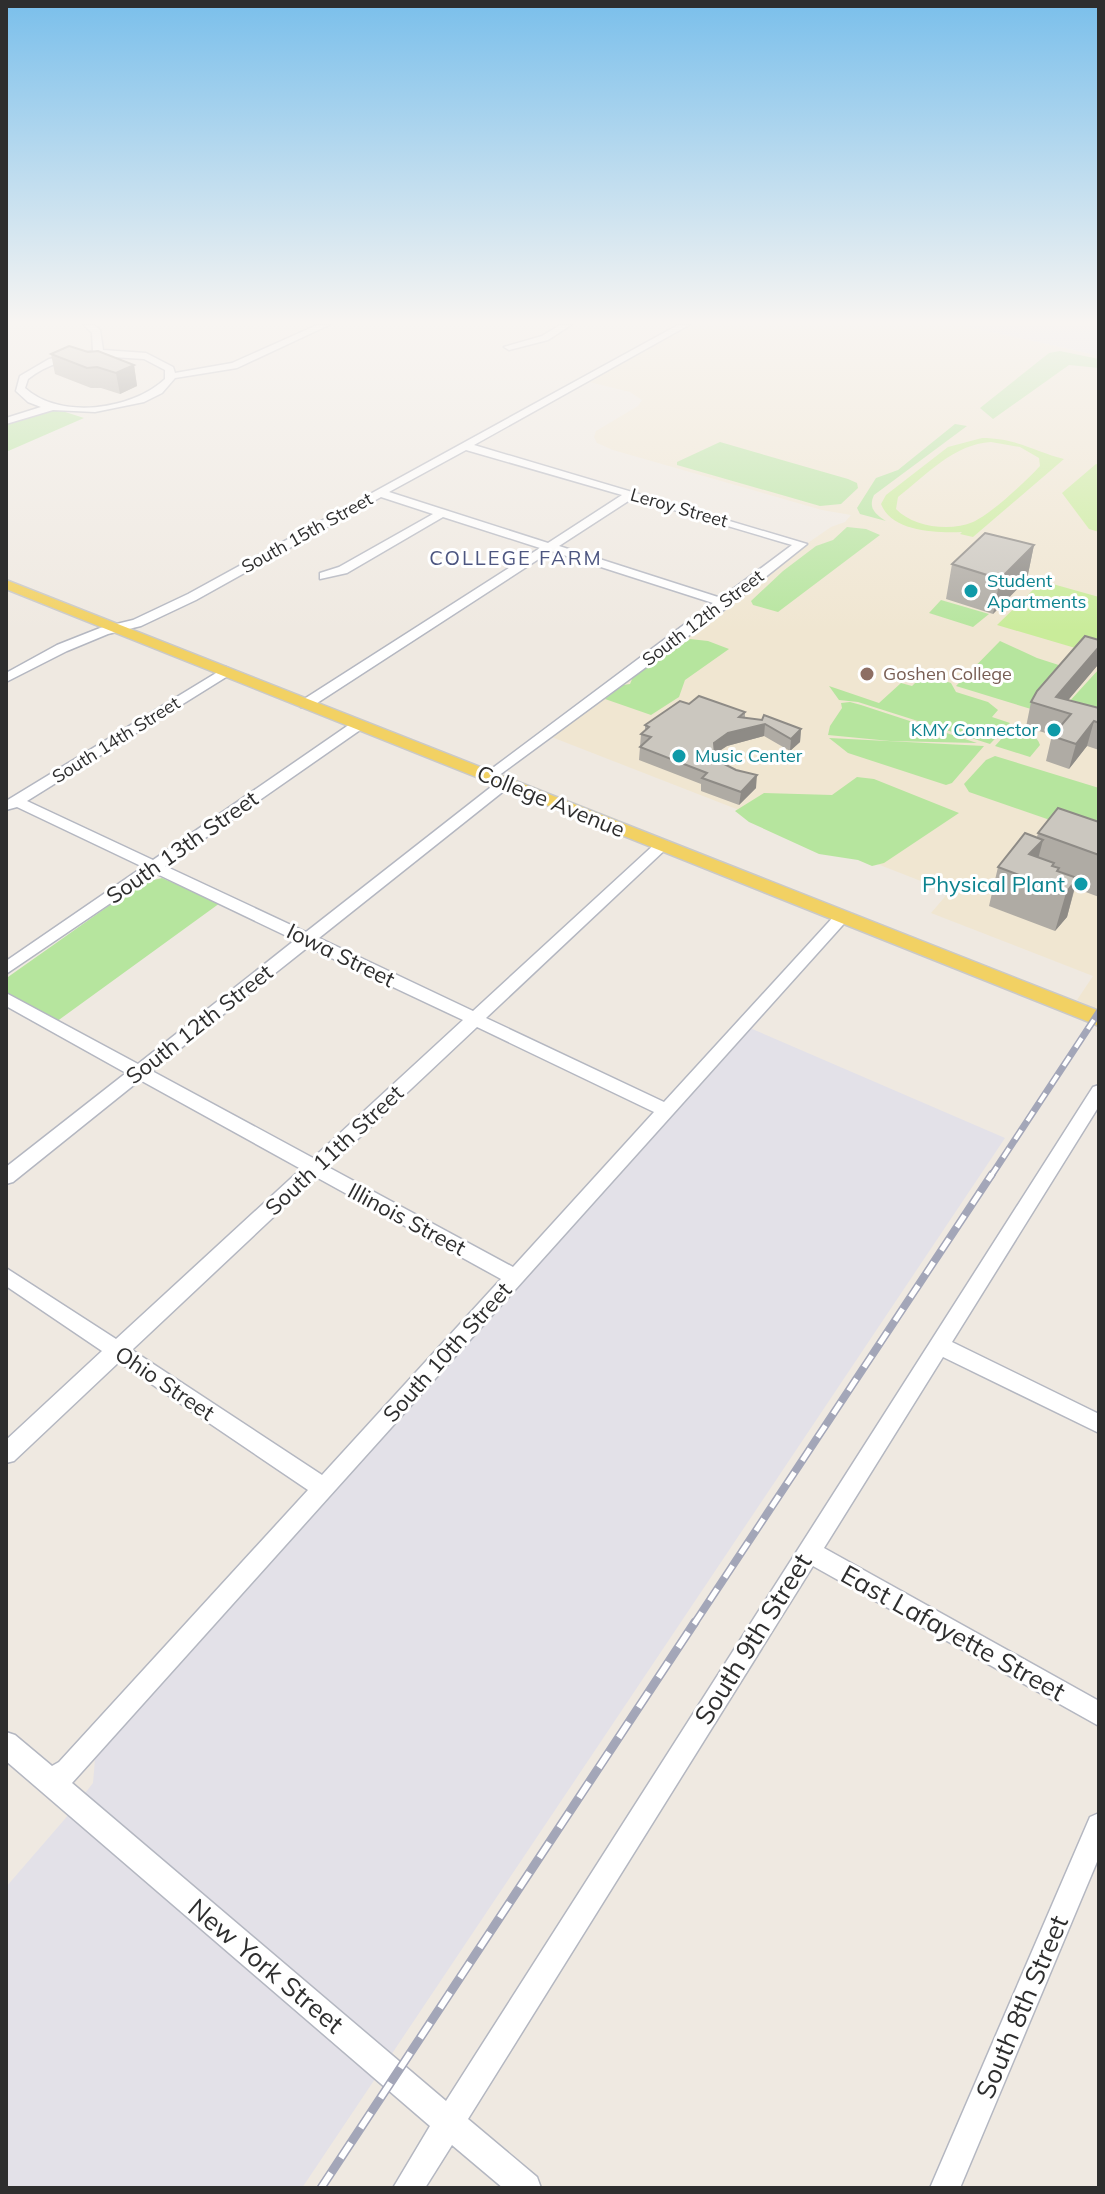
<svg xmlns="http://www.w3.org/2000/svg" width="1105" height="2194" viewBox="0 0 1105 2194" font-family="Mulish,sans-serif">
  <rect width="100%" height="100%" fill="#efe9e1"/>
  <path fill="#e3e1e8" d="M959,325H1099V356L1075,350Z
    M743,1025L1005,1138L302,2188H6V1887L64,1820L93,1783L95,1759L215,1608Z"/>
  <path fill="#f0e6d1" d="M689,325H959L1099,356V1011L1077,1000L1093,976L931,913L949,892L549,736L722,612L805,545L831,527L845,522L851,515L822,510L613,450L597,443L594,437L596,431L638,406L642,400L630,392L585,381Z"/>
  <path fill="#b6e59e" d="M1060,351L1099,359V368L1069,365L993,419L980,408L1049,353Z
    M46,410H59L84,418L6,452V425Z
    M955,424L967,426L874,495C868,508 875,514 886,521L860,514L857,508L876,478L898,470Z
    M720,442L848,479L857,483L858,488L841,504L820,506L677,465V462Z
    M847,527L866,529L880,535L778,612L753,605L751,601L783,571L816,546L833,540Z
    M941,600L989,614L973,627L929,613Z
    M690,639L708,641L729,649L685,680L679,697L651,715L605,699L623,685L630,684L633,677Z
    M1000,641L1037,658L1068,668L1031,709L956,686Z
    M1099,669V729L1057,715Z
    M924,674L951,683L956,692L988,702L998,710L992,717L1010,723L990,744L858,702L839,700L829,686L879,703L901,683L912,686Z
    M850,702L861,705L977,743L890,741L828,735L830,726L842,708L841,703Z
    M1015,732C1025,732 1037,734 1040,745L1030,757L995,746L1004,736Z
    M829,738L984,746L952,783L946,785L848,753Z
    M995,756L1099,788V837L969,792L964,784L986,760Z
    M857,777L874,779L959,813L884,863L872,866L858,860L819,854L749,822L735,811L764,793L832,795Z
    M162,878L220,903L56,1022L6,994L8,977L141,883Z"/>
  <path fill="#c9ec9a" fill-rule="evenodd" d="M982,438C1016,438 1036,452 1064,459L973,537L960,534L962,532C936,533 892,532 881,504L886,495L948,447ZM991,442L1020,447L1039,458L1040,466C1026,481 991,514 973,522C950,532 913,527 896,509L898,497C926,475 954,444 991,442Z
    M1096,464L1099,465V532L1089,529L1062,493Z
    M1042,581L1099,597V655L997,625Z"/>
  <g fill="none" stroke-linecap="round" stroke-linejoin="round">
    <g stroke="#b4b7c1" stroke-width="3">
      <path id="minor" d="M84,325H94L100,330L103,350L146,353L173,367L175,373L232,363L317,325H329L237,368L175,378L162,393L144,402L95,412L53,410L6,424V418L41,407L28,402L16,391L20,376L49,359L93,351L92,333ZM97,356L144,359L165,370V379C132,410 60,420 25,388L28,379C48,363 71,358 97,356Z
        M560,325H571L548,340L509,350L504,347L542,336Z
        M678,325H689L474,445L807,544L729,606L494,779L489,780L482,776L713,603L551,551L311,707H301V701L540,548L443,517L347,573L320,579V573L339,567L433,514L381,497L196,600L141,626L108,634L67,651L6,682V673L57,645L100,628L133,620L188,594ZM466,450L622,495L548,543L389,492ZM633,498L792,545L721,598L559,546Z
        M226,667L233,671L231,674L27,801L153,860L353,722H363V728L165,866L306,932L500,780H510V786L319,938L473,1011L657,842H667V848L486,1018L664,1102L836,914L842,912L850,917L72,1783L446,2101L1093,1087L1099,1085V1106L952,1342L1099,1414V1433L943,1357L824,1548L1099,1701V1726L813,1566L468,2119L537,2177L541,2188H503L452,2145L425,2188H393L430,2126L6,1761V1732L15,1735L52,1766L59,1762L308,1490L119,1362L14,1461L6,1463V1440L102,1351L6,1286V1268L116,1339L301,1169L140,1080L13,1182L6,1184V1167L126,1073L6,1006V993L138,1064L295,940L155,873L6,974V961L143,867L17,807L6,810V801ZM308,947L463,1020L313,1158L152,1071ZM477,1027L654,1112L513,1267L328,1167ZM316,1177L501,1279L322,1475L132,1350Z
        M1099,1813V1857L960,2188H930L1090,1817Z"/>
    </g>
    <g stroke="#c9c9c9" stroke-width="3">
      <path id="major" d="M6,580L1099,1011V1026L6,589Z"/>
    </g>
    <use href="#minor" fill="#fff" fill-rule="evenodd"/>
    <use href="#major" fill="#f2d163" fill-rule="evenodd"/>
    <g stroke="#a3a6b8" stroke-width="7">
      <path id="rail-far2" d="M991,1176L1099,1012"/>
    </g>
    <g stroke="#a3a6b8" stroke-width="8">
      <path id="rail-far1" d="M694,1624L992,1174"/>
    </g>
    <g stroke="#a3a6b8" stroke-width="9">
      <path id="rail" d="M321,2188L695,1622"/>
    </g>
    <use href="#rail-far2" stroke="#fff" stroke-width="4" stroke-dasharray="11" stroke-linecap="butt"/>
    <use href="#rail-far1" stroke="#fff" stroke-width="5" stroke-dasharray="14" stroke-linecap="butt"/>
    <use href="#rail" stroke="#fff" stroke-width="6" stroke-dasharray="18" stroke-linecap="butt"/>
  </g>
  <path fill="#afaba4" d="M51,354L134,365L137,386L120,394L101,388H91L55,374Z
    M1034,545L1027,579L993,614L946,599L952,564Z
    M1099,640V660L1097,666L1068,700L1099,708V750L1087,746L1069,769L1046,761L1052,735L1026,727L1031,702Z
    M689,704L745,712V718L801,729L800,742L790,751L764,736L727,746L715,754L722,763L756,788L739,805L701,791V784L639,760L641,734L645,730V725Z
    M1099,822V897L1075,888L1067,917L1055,931L989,906L998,867L1037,837L1038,833Z"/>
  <path fill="#8e8b86" d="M134,365L137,386L120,394L116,373Z
    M1034,545L1027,579L993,614L1000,579Z
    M1099,647V660L1097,666L1059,711L1056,697Z
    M1094,721L1087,746L1069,769L1076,744Z
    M765,724L764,736L727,746L713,755L714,743L728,733Z
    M801,729L800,742L790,751L791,739Z
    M757,775L756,788L739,805L741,792Z
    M1043,840L1033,878L1029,854Z
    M1077,878L1067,917L1055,931L1066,893Z"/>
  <path fill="#cbc7bf" stroke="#8e8b86" stroke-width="2" d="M69,346L88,352L98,351L134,365L116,373L97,367L87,368L51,354Z
    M985,533L1034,545L1000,579L952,564Z
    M1085,636L1099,640V647L1056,697L1099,708V723L1094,721L1076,744L1052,736L1071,714L1031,702L1037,691Z
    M699,696L745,712L739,717L762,720L764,715L801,729L791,739L765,724L728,733L714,743L715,754L722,763L736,770L757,775L741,792L702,778L707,773L640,747L651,737L641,734L649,727L645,725L680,701L689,704Z
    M1058,808L1099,822V855L1038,833Z
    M1025,833L1043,840L1029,854L1054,863L1052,866L1059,868L1057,871L1077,878L1066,893L998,867Z"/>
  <linearGradient id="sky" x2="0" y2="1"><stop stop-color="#7abfeb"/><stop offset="0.51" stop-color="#f8f5f2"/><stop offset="1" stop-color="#f8f5f2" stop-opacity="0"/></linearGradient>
  <rect width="1105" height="632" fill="url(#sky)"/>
  <g fill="#0f9aa8" stroke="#fff" stroke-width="3">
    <circle cx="971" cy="591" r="8"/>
    <circle cx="1054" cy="730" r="8"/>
    <circle cx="679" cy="756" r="8"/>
    <circle cx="1081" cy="884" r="8"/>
  </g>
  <circle fill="#8d6e63" stroke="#fff" stroke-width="3" cx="867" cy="674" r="8"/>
  <g text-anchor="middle" stroke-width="6" stroke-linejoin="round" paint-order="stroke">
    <g font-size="18" fill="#2e2e2e" stroke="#fff">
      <text transform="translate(679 508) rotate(16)" y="6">Leroy Street</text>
      <text transform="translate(307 533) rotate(-29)" y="6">South 15th Street</text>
      <text transform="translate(703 618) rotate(-37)" y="6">South 12th Street</text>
      <text transform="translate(116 740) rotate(-32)" y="6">South 14th Street</text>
    </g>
    <g font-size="18" fill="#0d838f" stroke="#fff" text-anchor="start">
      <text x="987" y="587">Student<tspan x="987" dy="21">Apartments</tspan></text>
      <text x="1038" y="736" text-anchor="end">KMY Connector</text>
      <text x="695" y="762">Music Center</text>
    </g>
    <g font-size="18" fill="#785e54" stroke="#fff" text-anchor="start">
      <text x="883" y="680">Goshen College</text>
    </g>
    <g font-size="20" letter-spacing="2" fill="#4d5680" stroke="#fff">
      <text x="516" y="565">COLLEGE FARM</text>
    </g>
    <g font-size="22" fill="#2e2e2e" stroke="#fff">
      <text transform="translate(551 801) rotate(22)" y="8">College Avenue</text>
      <text transform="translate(182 847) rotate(-35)" y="8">South 13th Street</text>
      <text transform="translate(341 955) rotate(26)" y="8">Iowa Street</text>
      <text transform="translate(199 1024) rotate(-38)" y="8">South 12th Street</text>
      <text transform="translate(334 1150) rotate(-43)" y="8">South 11th Street</text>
      <text transform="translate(407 1219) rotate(28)" y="8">Illinois Street</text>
      <text transform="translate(447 1352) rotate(-48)" y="8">South 10th Street</text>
      <text transform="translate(165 1383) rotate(34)" y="8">Ohio Street</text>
    </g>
    <g font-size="22" fill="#0d838f" stroke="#fff" text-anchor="end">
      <text x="1065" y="892">Physical Plant</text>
    </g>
    <g font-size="26" fill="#2e2e2e" stroke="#fff">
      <text transform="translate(953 1633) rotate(29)" y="9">East Lafayette Street</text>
      <text transform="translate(753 1639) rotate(-58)" y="9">South 9th Street</text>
      <text transform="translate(266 1966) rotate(40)" y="9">New York Street</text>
      <text transform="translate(1022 2007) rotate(-67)" y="9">South 8th Street</text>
    </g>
  </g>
  <rect width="1105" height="2194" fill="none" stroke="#2e2e2e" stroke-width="16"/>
</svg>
